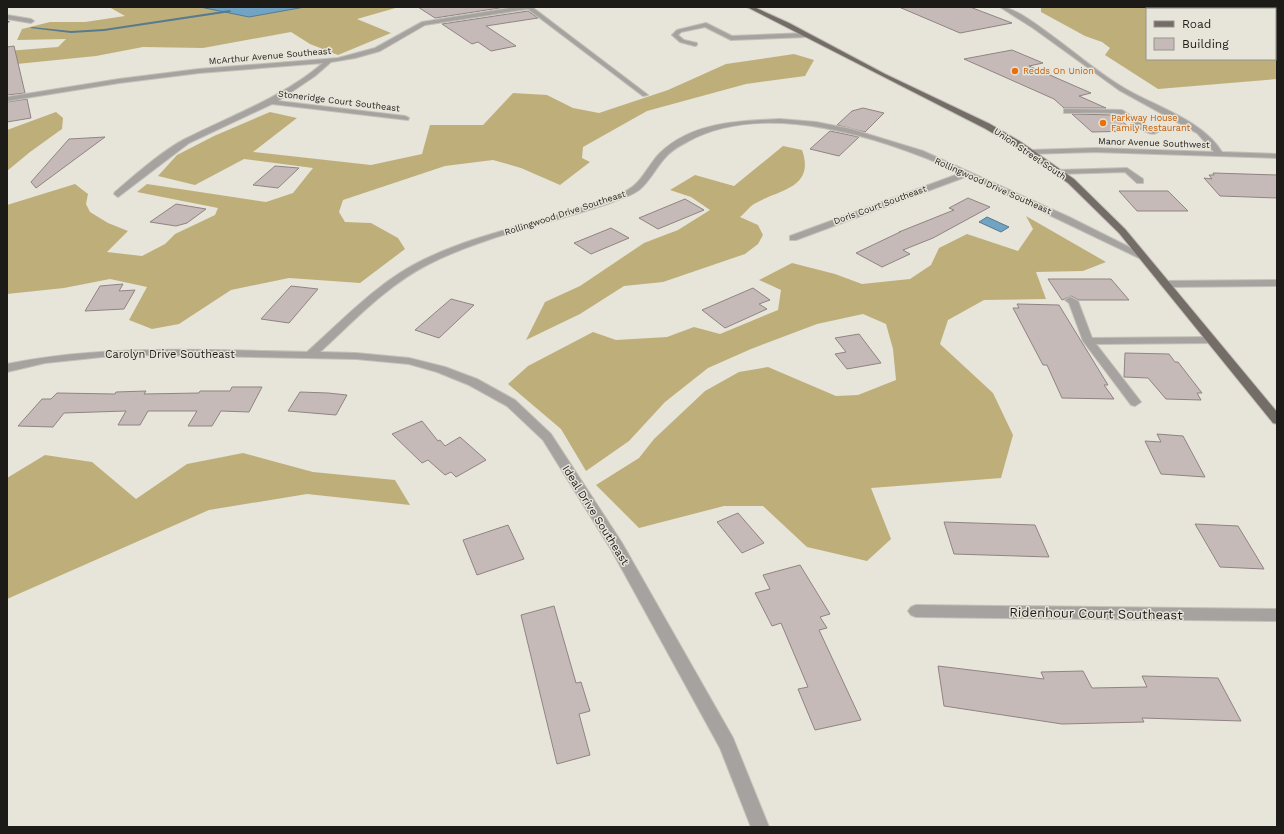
<svg xmlns="http://www.w3.org/2000/svg" width="1284" height="834" viewBox="0 0 1284 834" font-family="'Work Sans',sans-serif">
  <rect width="100%" height="100%" fill="#e7e4da"/>
  <path fill="#beaf7a" fill-rule="evenodd" d="M109,7H399L357,19L391,33L338,55L310,44L291,32L203,48L143,47L96,56L7,65V51L58,47L66,39L17,40L22,29L50,22H85L125,16Z
    M1041,7H1277V79L1158,89L1105,55L1110,48L1102,42L1085,36L1041,12ZM1147,9H1275V59H1147Z
    M794,54L814,60L805,76L746,84L647,111L583,147L582,158L590,162L560,185L521,168L493,160L445,166L343,200L339,212L345,222L371,223L398,238L405,249L360,283L289,278L231,290L179,324L152,329L129,320L147,287L110,279L64,288L7,294V205L75,184L88,194L86,204L90,212L108,223L128,231L107,252L142,256L165,244L175,234L215,215L218,208L137,192L147,184L266,202L293,193L313,168L244,159L195,185L158,176L177,155L214,136L270,112L297,118L253,152L371,165L422,154L430,125H483L513,93L547,95L573,108L599,113L668,90L726,64Z
    M56,112L63,118L62,129L30,152L7,171V130Z
    M783,146L802,150C816,189 777,190 754,204C749,207 745,213 740,217L758,225L763,235L758,244L745,254L663,282L624,286L580,314L526,340L545,302L580,286L644,243L678,230L710,210L691,197L670,190L695,175L734,186Z
    M1026,216L1106,262L1083,271L1036,272L1046,299L984,300L948,320L940,344L993,393L1013,435L1001,478L871,488L891,539L867,561L807,547L763,506H724L639,528L596,485L639,458L654,439L705,391L739,372L768,367L836,396L858,395L896,380L893,349L886,324L863,314L817,324L751,349L708,368L665,402L629,441L586,471L561,429L508,384L528,366L593,332L616,340L667,337L694,327L720,334L778,310L781,290L759,280L792,263L835,274L862,284L910,279L931,265L939,248L967,234L1018,251L1033,229Z
    M243,453L313,472L395,480L410,505L307,494L209,510L7,599V478L45,455L92,462L136,499L187,464Z"/>
  <path fill="#71a3c3" stroke="#587a8f" d="M200,7H305L249,17Z
    M1178,7H1277V12H1275V9H1182Z
    M987,217L1009,227L1001,232L979,222Z"/>
  <g fill="none" stroke-linecap="round" stroke-linejoin="round">
    <path fill="#587a8f" fill-rule="evenodd" d="M230,10L231,12L104,31L71,33L30,28L32,27L71,31L104,29Z
      M7,21H9L10,22L7,23Z"/>
  </g>
  <path fill="#c6bab9" stroke="#8f8483" d="M418,7H506L435,18Z
    M899,7H970L1012,23L960,33Z
    M528,11L538,18L486,26L516,46L491,51L478,42L472,44L442,24Z
    M14,46L25,93L7,95V47Z
    M1012,50L1043,63L1029,66L1091,93L1079,96L1106,108H1064L1054,99L964,59Z
    M27,99L31,118L7,122V102Z
    M863,108L884,113L865,132L837,125L852,111Z
    M1072,114L1114,115L1134,131L1092,132Z
    M830,131L859,137L839,156L810,149Z
    M105,137L36,188L31,182L69,139Z
    M275,166L299,168L278,188L253,185Z
    M1213,173L1277,175V198L1220,196L1204,178L1212,179L1209,175H1214Z
    M1119,191H1168L1188,211H1137Z
    M968,198L990,207L933,238L903,250L910,254L882,267L856,253L900,232H899L954,210L949,208Z
    M685,199L704,210L658,229L639,218Z
    M176,204L206,209L187,223L176,226L150,222Z
    M611,228L629,238L591,254L574,243Z
    M1048,279H1111L1129,300H1079L1071,296L1062,300Z
    M123,284L119,291L135,290L124,309L85,311L100,286Z
    M291,286L318,289L289,323L261,319Z
    M753,288L770,300L759,304L767,309L725,328L702,310Z
    M451,299L474,305L439,338L415,330Z
    M1017,304L1059,305L1108,385H1104L1114,399L1062,398L1047,365H1043L1013,308H1019Z
    M859,334L881,363L847,369L835,354L846,352L835,338Z
    M1125,353L1169,354L1175,362H1178L1202,393H1197L1201,400L1166,399L1148,378L1124,377Z
    M232,387H262L249,412L221,411L212,426H188L197,411H148L140,425H118L126,411L64,413L53,427L18,426L42,399H51L57,393L115,394L116,392L146,391L144,394L199,393L200,391H230Z
    M300,392L328,393L347,395L336,415L288,411Z
    M422,421L438,441L440,440L445,446L460,437L486,460L456,477L451,472L445,475L428,460L422,463L392,434Z
    M1157,434L1183,436L1205,477L1161,474L1145,441L1161,442Z
    M738,513L764,543L742,553L717,522Z
    M944,522L1035,525L1049,557L954,554Z
    M1195,524L1238,526L1264,569L1220,567Z
    M508,525L524,559L477,575L463,540Z
    M800,565L830,614L820,617L827,628L819,630L861,720L815,730L798,689L808,687L781,623L772,626L755,593L770,589L763,575Z
    M554,606L576,683L581,682L590,711L579,714L590,755L557,764L521,615Z
    M938,666L1044,679L1041,672L1083,671L1092,688L1147,687L1142,676L1218,678L1241,721L1142,718L1144,722L1062,724L944,706Z"/>
  <g fill="none" stroke-linecap="round" stroke-linejoin="round">
    <g stroke="#c2c0b7" stroke-width="2">
      <path id="minor" d="M516,7H532L648,95L643,96L528,9L425,25L380,51L355,58L331,62L315,76L278,101L405,116L409,118L408,120L272,104L189,143L118,197L114,194L115,192C135,175 162,151 185,139C232,115 282,98 323,63L199,73L119,83L7,101V97L119,79L199,69L338,58L375,48L422,22Z
        M1000,7C1016,7 1042,29 1055,38C1078,55 1100,74 1124,88C1156,107 1202,120 1222,152L1277,154V158L1095,152L1027,154L1026,152L1030,150L1095,148L1214,152L1197,133L1119,90L1033,28Z
        M7,15L31,19L34,21L31,23L7,19Z
        M706,23L732,36L807,33L810,35L807,37L731,40L705,27L681,32L678,35L684,40L697,43V45L695,46L680,42L672,35L677,30Z
        M1064,109L1122,110L1158,132C1148,140 1129,118 1120,114C1114,112 1077,113 1067,113H1064Z
        M780,119L816,122L851,129L923,151L1069,217L1147,256L1145,258H1139L968,176L796,240H790V236L961,173C886,139 765,98 687,142C679,146 670,151 664,159C655,169 650,181 639,190C631,196 620,199 610,203C550,224 486,235 429,264C387,285 354,321 320,352L356,353L409,358L445,367L477,379L515,400L551,434L622,543L733,738L769,827H751L720,748L612,551L543,440L507,406L469,385L437,372L409,364L356,359L144,355L102,357L45,363L7,372V364C106,344 206,350 307,352C343,320 379,281 423,260C488,228 561,220 626,191C642,183 648,165 660,153C692,122 738,121 780,119Z
        M1127,168L1143,179V183H1137L1125,172L1058,174L1054,172L1058,170Z
        M1277,280V286L1165,287L1160,284L1165,281Z
        M1070,297L1078,301L1092,338L1211,337L1216,340L1211,343L1096,344L1141,402L1135,406L1131,405L1083,341L1069,303L1065,300Z
        M916,605L1277,609V621L916,617L911,615L908,611L911,607Z"/>
    </g>
    <g stroke="#c2c0b7" stroke-width="2">
      <path id="major" d="M747,7H754L789,23L885,74L990,124L1021,142L1074,179L1125,229L1277,412V424L1273,423L1119,233L1068,183L1015,146L984,128Z"/>
    </g>
    <use href="#minor" fill="#a6a29f" fill-rule="evenodd"/>
    <use href="#major" fill="#736c67" fill-rule="evenodd"/>
  </g>
  <g fill="#e8710a" stroke="#e7e4da" stroke-width="1.5">
    <circle cx="1015" cy="71" r="4"/>
    <circle cx="1103" cy="123" r="4"/>
  </g>
  <g text-anchor="middle" stroke-width="3" stroke-linejoin="round" paint-order="stroke">
    <g font-size="9" fill="#1c1b17" stroke="#e7e4da">
      <text transform="translate(270 56) rotate(-5)" y="3">McArthur Avenue Southeast</text>
      <text transform="translate(339 101) rotate(7)" y="3">Stoneridge Court Southeast</text>
      <text transform="translate(1154 143) rotate(2)" y="3">Manor Avenue Southwest</text>
      <text transform="translate(1030 154) rotate(34)" y="3">Union Street South</text>
      <text transform="translate(993 186) rotate(24)" y="3">Rollingwood Drive Southeast</text>
      <text transform="translate(880 205) rotate(-20)" y="3">Doris Court Southeast</text>
      <text transform="translate(565 213) rotate(-18)" y="3">Rollingwood Drive Southeast</text>
    </g>
    <g font-size="9" fill="#c56008" stroke="#e7e4da" text-anchor="start">
      <text x="1023" y="74">Redds On Union</text>
      <text x="1111" y="121">Parkway House<tspan x="1111" dy="10">Family Restaurant</tspan></text>
    </g>
    <g font-size="11" fill="#1c1b17" stroke="#e7e4da">
      <text x="170" y="358">Carolyn Drive Southeast</text>
      <text transform="translate(596 515) rotate(58)" y="4">Ideal Drive Southeast</text>
    </g>
    <g font-size="13" fill="#1c1b17" stroke="#e7e4da">
      <text transform="translate(1096 613) rotate(1)" y="5">Ridenhour Court Southeast</text>
    </g>
  </g>
  <rect width="1284" height="834" fill="none" stroke="#1c1b17" stroke-width="16"/>
  <rect x="1146" y="8" width="130" height="52" fill="#e7e4da" stroke="#96948c"/>
  <rect x="1154" y="21" width="20" height="6" fill="#736c67" stroke="#96948c"/>
  <text x="1182" y="28" font-size="12" fill="#1c1b17">Road</text>
  <rect x="1154" y="38" width="20" height="12" fill="#c6bab9" stroke="#96948c"/>
  <text x="1182" y="48" font-size="12" fill="#1c1b17">Building</text>
</svg>
